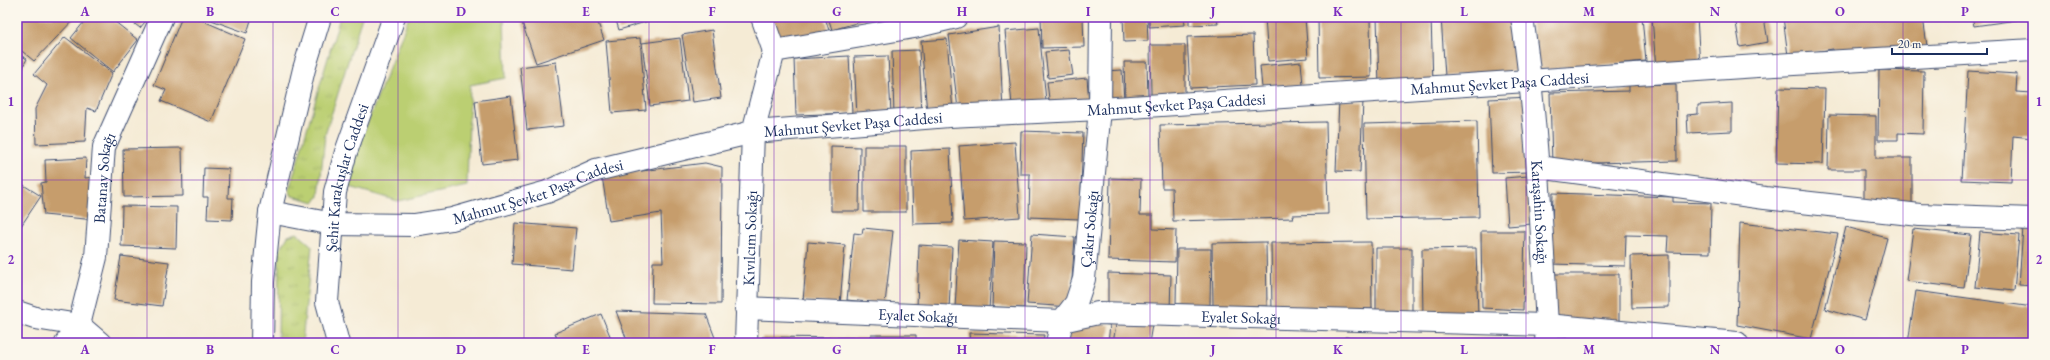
<svg xmlns="http://www.w3.org/2000/svg" width="2050" height="360" viewBox="0 0 2050 360" font-family="'EB Garamond',serif">
  <defs>
    <pattern id="grass-tufts" width="24" height="20" patternUnits="userSpaceOnUse"><rect width="24" height="20" fill="#bbcf72"/><path d="M3 7l-1-3M5 7V3M7 7l1-3M15 17l-1-3M17 17v-4M19 17l1-3" fill="none" stroke="#a0b265"/></pattern>
  </defs>
  <rect width="100%" height="100%" fill="#fbf7ec"/>
  <filter id="ink" filterUnits="userSpaceOnUse"><feTurbulence type="fractalNoise" baseFrequency=".025" numOctaves="2"/><feDisplacementMap in="SourceGraphic" scale="8" xChannelSelector="R" yChannelSelector="G"/><feConvolveMatrix kernelMatrix="1 2 1 2 8 2 1 2 1" color-interpolation-filters="sRGB"/></filter>
  <filter id="wash" filterUnits="userSpaceOnUse"><feTurbulence type="fractalNoise" baseFrequency=".012" numOctaves="4" result="noise"/><feDisplacementMap in="SourceGraphic" scale="16" xChannelSelector="R" yChannelSelector="G"/><feGaussianBlur stdDeviation="0.9" result="paint"/><feColorMatrix in="noise" values="0 0 0 0 0 0 0 0 0 0 0 0 0 0 0 0 0 1.4 0 .05"/><feComposite in="paint" operator="in"/></filter>
  <g filter="url(#wash)">
    <rect width="100%" height="100%" fill="#f5ebd5"/>
    <path fill="url(#grass-tufts)" stroke="#6b7f68" d="M340,17H362L325,135L319,196L315,202L292,196L289,190Z
      M297,233L312,246L302,343H278L279,252L288,236Z"/>
    <path fill="#bbcf72" stroke="#6b7f68" d="M409,17H504L506,78L470,85L467,186L398,201L343,185Z"/>
    <g id="blocks">
      <path fill="#c69d6c" d="M17,17H76L34,61L17,47Z
        M88,17H109L138,40L113,72L71,38Z
        M126,17H149L140,28Z
        M182,17H194L245,39L211,122L161,101L166,90L154,85Z
        M203,17H252L247,33Z
        M520,17H596L604,40L536,63Z
        M615,17H654L655,19L619,30Z
        M769,17H825L830,34L793,43L775,36Z
        M828,17H865L866,20L832,30Z
        M1041,17H1083L1084,47L1042,48Z
        M1123,17H1147L1148,41L1124,42Z
        M1149,17H1184L1185,25L1149,27Z
        M1189,17H1217L1218,24L1189,25Z
        M1265,17H1305L1308,58L1268,61Z
        M1318,17H1370L1371,77L1319,78Z
        M1377,17H1431L1433,84L1379,86Z
        M1441,17H1514L1518,71L1445,76Z
        M1531,17H1642L1646,61L1536,71Z
        M1652,17H1697L1700,67L1656,69Z
        M1735,17H1764L1768,42L1740,47Z
        M1783,17H1923L1927,46L1834,59L1833,49L1788,56Z
        M1972,17H2016L2017,20L1974,26Z
        M999,27L1003,111L958,109L949,35Z
        M1039,28L1046,101L1012,105L1005,31Z
        M712,30L721,98L693,102L682,35Z
        M1253,35L1255,85L1190,88L1187,37Z
        M65,37L112,73L96,111L87,108L85,142L36,144L35,109L47,85L34,74Z
        M640,38L646,110L612,113L606,41Z
        M680,38L688,101L650,106L642,43Z
        M947,39L953,111L927,113L921,41Z
        M1150,45H1185V95H1151Z
        M919,50L922,114L894,115L892,51Z
        M1069,50L1073,75L1048,78L1045,52Z
        M17,53L27,59L17,77Z
        M849,56L852,113L796,115L794,59Z
        M888,56L891,114L857,116L854,57Z
        M556,62L564,126L527,130L520,67Z
        M1124,62H1147L1148,98L1125,99Z
        M1301,62L1303,85L1262,88L1260,66Z
        M1122,70L1124,100L1105,101L1104,71Z
        M1879,70L1924,71L1923,134L1898,133V140H1878Z
        M1968,71L2017,74L2016,92L2033,93V138L2013,136L2011,182L1962,180Z
        M1087,78L1089,102L1050,107L1047,82Z
        M1676,84L1677,161L1552,164L1550,93L1629,91V85Z
        M1778,88L1825,89L1823,164L1776,163Z
        M511,96L518,160L482,164L475,101Z
        M1530,97L1532,172L1492,173L1489,99Z
        M1339,100L1363,101L1360,172L1336,171Z
        M1732,103V131L1688,133L1687,115L1698,114V105Z
        M1829,115L1876,116V158H1912V204H1864V170H1828Z
        M1477,121L1479,217L1366,219L1364,124Z
        M1326,122L1328,214L1292,215L1293,218L1173,221L1172,188H1162L1160,125Z
        M1021,131L1083,133L1080,219L1029,217L1030,174H1020Z
        M1015,142L1020,217L964,221L959,146Z
        M831,146L860,147L859,211H831Z
        M864,146H906V212H864Z
        M182,148L183,196L124,197L123,149Z
        M950,149L953,223L913,224L911,151Z
        M86,158L85,178L94,177L95,220L44,215L41,183L46,182L45,160Z
        M705,163L722,167L721,304L652,303L653,262H663L661,213L609,221L602,176Z
        M204,168L229,169L228,198H233L232,220L207,219L208,197H203Z
        M1528,176L1532,224L1508,226L1505,178Z
        M1110,178L1141,179L1140,215H1153V229L1176,230L1175,262L1108,260Z
        M17,181L41,196L17,232Z
        M1553,193L1673,197V202L1711,203L1710,253L1667,252L1668,236L1626,235L1625,266L1551,264Z
        M122,206L177,207L176,248L121,246Z
        M515,223L576,228L572,269L512,264Z
        M1740,223L1838,234L1811,339L1737,325Z
        M1846,227L1887,238L1865,320L1825,309Z
        M2023,227L2033,228V286L2019,285Z
        M863,228L893,231L885,304L847,300L854,233L862,234Z
        M1913,229L1971,235L1964,288L1906,281Z
        M1481,231H1525L1523,310L1482,308Z
        M1980,232L2019,235L2014,291L1975,287Z
        M1032,234L1075,237L1070,307L1027,304Z
        M959,240L993,242L989,310L955,308Z
        M994,241L1026,242L1024,308L992,307Z
        M808,242L845,245L840,304L803,301Z
        M1266,242L1267,306H1213L1212,243Z
        M1371,242L1372,309L1272,311L1271,243Z
        M919,245L952,247L949,310L917,309Z
        M1376,248H1412V314L1376,315Z
        M1476,248L1478,317L1423,318L1422,249Z
        M1177,249H1211L1210,305L1176,304Z
        M1669,255V307L1632,308L1631,256Z
        M121,256L169,262L162,306L114,300Z
        M1108,273L1171,275L1170,311L1108,310Z
        M1554,274H1619V321H1554Z
        M1916,291L2033,307V343H1908Z
        M616,311L706,314L717,343H628Z
        M601,314L613,343H559L555,333Z
        M1117,319L1152,325L1149,343H1113Z
        M1070,321L1110,325L1108,343H1067Z
        M969,333L1044,335L1043,343H970Z
        M871,335H916V343H871Z
        M762,337L869,338V343H763Z
        M1345,337L1381,342V343H1344Z"/>
    </g>
  </g>
  <g filter="url(#ink)">
    <use href="#blocks" fill-opacity="0" stroke="#3c4b70" stroke-width="1"/>
    <g fill="none" stroke-linecap="round" stroke-linejoin="round">
      <g stroke="#3c4b70" stroke-width="24">
        <g id="street">
          <path d="M762,17L774,51"/>
          <path d="M1538,167L1765,198L1920,215L2033,219"/>
          <path id="s1" d="M746,308L1062,321L1098,313L1547,325L1737,343"/>
          <path d="M17,312L35,318L79,325L100,343"/>
          <path id="s2" d="M66,343L79,325L96,257L104,147L162,17"/>
          <path id="s3" d="M746,343L753,132L774,51L914,27L956,17"/>
          <path id="s4" d="M1057,343L1062,321L1076,303L1084,279L1100,109L1101,17"/>
        </g>
      </g>
      <g stroke="#3c4b70" stroke-width="24">
        <g id="secondary">
          <path id="s5" d="M1522,17C1537,119 1541,222 1547,325L1546,343"/>
          <path id="s6" d="M270,212L333,224L414,225L452,219L547,192L596,170L753,132L949,116L1100,109L1758,66L2033,50"/>
          <path d="M262,343L263,282L270,212L304,69L320,17"/>
          <path id="s7" d="M338,343L327,302L335,192L346,152L394,17"/>
        </g>
      </g>
      <use href="#street" stroke="#fff" stroke-width="22"/>
      <use href="#secondary" stroke="#fff" stroke-width="22"/>
    </g>
  </g>
  <path fill="none" stroke="#7b2cbf" stroke-width="1" stroke-opacity="0.55" d="M147,17V343M273,17V343M398,17V343M524,17V343M649,17V343M774,17V343M900,17V343M1025,17V343M1150,17V343M1276,17V343M1401,17V343M1526,17V343M1652,17V343M1777,17V343M1903,17V343M17,180H2033"/>
  <g text-anchor="middle" stroke-width="4" stroke-linejoin="round" paint-order="stroke">
    <g font-size="16" fill="#1b2f5e" stroke="#fbf7ec">
      <text dy="6" stroke="none"><textPath href="#s6" startOffset="1246">Mahmut Şevket Paşa Caddesi</textPath></text>
      <text dy="6" stroke="none"><textPath href="#s6" startOffset="922">Mahmut Şevket Paşa Caddesi</textPath></text>
      <text dy="6" stroke="none"><textPath href="#s6" startOffset="598">Mahmut Şevket Paşa Caddesi</textPath></text>
      <text dy="6" stroke="none"><textPath href="#s2" startOffset="172">Batanay Sokağı</textPath></text>
      <text dy="6" stroke="none"><textPath href="#s7" startOffset="169">Şehit Karakuşlar Caddesi</textPath></text>
      <text dy="6" stroke="none"><textPath href="#s6" startOffset="274">Mahmut Şevket Paşa Caddesi</textPath></text>
      <text dy="6" stroke="none"><textPath href="#s5" startOffset="196">Karaşahin Sokağı</textPath></text>
      <text dy="6" stroke="none"><textPath href="#s4" startOffset="121">Çakır Sokağı</textPath></text>
      <text dy="6" stroke="none"><textPath href="#s3" startOffset="105">Kıvılcım Sokağı</textPath></text>
      <text dy="6" stroke="none"><textPath href="#s1" startOffset="172">Eyalet Sokağı</textPath></text>
      <text dy="6" stroke="none"><textPath href="#s1" startOffset="496">Eyalet Sokağı</textPath></text>
    </g>
  </g>
  <rect width="2050" height="360" fill="none" stroke="#fbf7ec" stroke-width="44"/>
  <path d="M1892 48v6h95v-6" fill="none" stroke="#1b2f5e" stroke-width="2"/>
  <text x="1898" y="48" font-size="12" fill="#1b2f5e" stroke="#fbf7ec" stroke-width="3" paint-order="stroke">20 m</text>
  <rect x="22" y="22" width="2006" height="316" fill="none" stroke="#7b2cbf" stroke-width="1.5"/>
  <g font-size="13" text-anchor="middle" font-weight="bold" fill="#7b2cbf">
    <text x="85" y="16">A</text>
    <text x="210" y="16">B</text>
    <text x="335" y="16">C</text>
    <text x="461" y="16">D</text>
    <text x="586" y="16">E</text>
    <text x="712" y="16">F</text>
    <text x="837" y="16">G</text>
    <text x="962" y="16">H</text>
    <text x="1088" y="16">I</text>
    <text x="1213" y="16">J</text>
    <text x="1338" y="16">K</text>
    <text x="1464" y="16">L</text>
    <text x="1589" y="16">M</text>
    <text x="1715" y="16">N</text>
    <text x="1840" y="16">O</text>
    <text x="1965" y="16">P</text>
    <text x="11" y="106">1</text>
    <text x="2039" y="106">1</text>
    <text x="11" y="264">2</text>
    <text x="2039" y="264">2</text>
    <text x="85" y="354">A</text>
    <text x="210" y="354">B</text>
    <text x="335" y="354">C</text>
    <text x="461" y="354">D</text>
    <text x="586" y="354">E</text>
    <text x="712" y="354">F</text>
    <text x="837" y="354">G</text>
    <text x="962" y="354">H</text>
    <text x="1088" y="354">I</text>
    <text x="1213" y="354">J</text>
    <text x="1338" y="354">K</text>
    <text x="1464" y="354">L</text>
    <text x="1589" y="354">M</text>
    <text x="1715" y="354">N</text>
    <text x="1840" y="354">O</text>
    <text x="1965" y="354">P</text>
  </g>
</svg>
